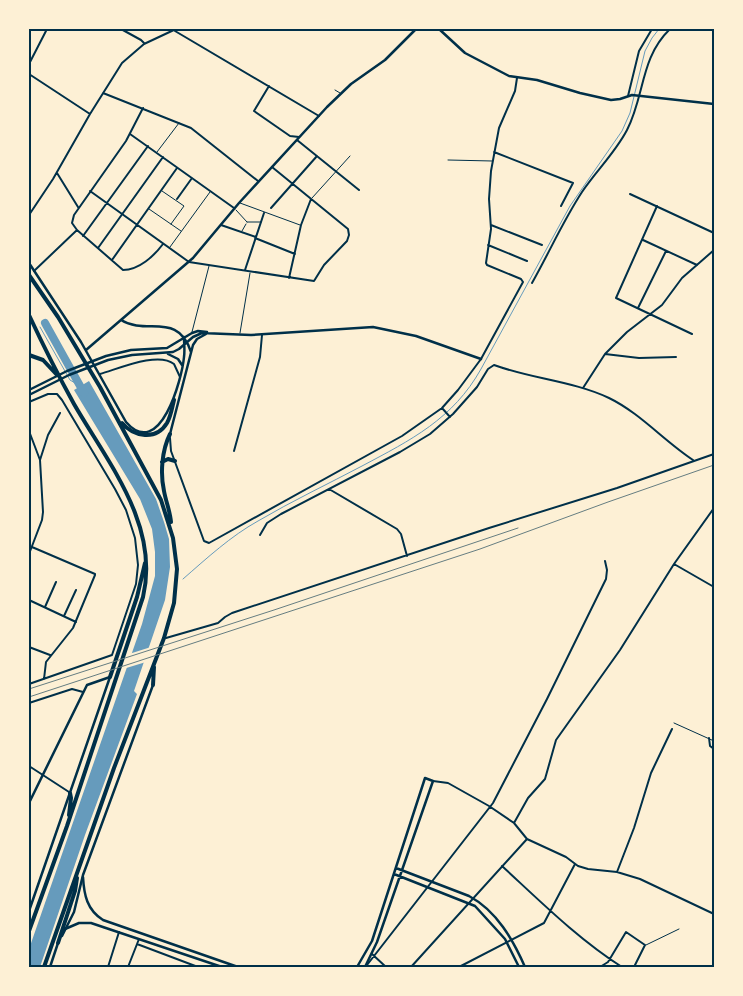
<svg xmlns="http://www.w3.org/2000/svg" width="743" height="996" viewBox="0 0 743 996" font-family="Merriweather,serif">
  <rect width="100%" height="100%" fill="#fdf0d5"/>
  <path fill="#669bbc" d="M89,381L156,499L164,522L169,539L170,567L165,600L134,691L137,694L85,835L40,967H29V949L142,624L155,576V552L152,529L140,499L74,390Z"/>
  <path fill="#fdf0d5" d="M151,647L146,662L123,669L129,654Z"/>
  <g fill="none" stroke-linecap="round" stroke-linejoin="round">
    <path stroke="#669bbc" stroke-width="1" d="M40,327L70,380L80,386
      M183,579C207,558 231,536 258,521C292,501 328,484 362,466C411,440 453,419 481,369L570,206L622,131L630,113L645,51L652,38L659,29"/>
    <path stroke="#669bbc" stroke-width="8" d="M45,323L84,393"/>
    <path stroke="#003049" stroke-width="1" d="M448,160L492,161
      M674,723L714,741
      M646,945L679,929"/>
    <path stroke="#003049" stroke-width="1" d="M335,90L340,93
      M157,152L179,123
      M162,191L184,206L171,224
      M312,198L350,156
      M240,203L300,225
      M149,209L181,231
      M236,210L247,222
      M247,222H261
      M242,231L246,224
      M170,247L210,192
      M192,332L209,266
      M240,333L250,273"/>
    <path stroke="#003049" stroke-width="2" d="M121,29L141,40L144,43
      M175,31L319,116
      M29,64L47,29
      M29,74L90,114
      M269,86L254,111L290,136L299,137
      M103,93L191,128L258,181
      M628,96L639,51L652,29
      M143,108L126,141L74,215L72,223L77,230L123,270C139,270 154,256 163,244
      M130,134L234,208
      M297,140L359,190
      M494,152L573,183L561,206
      M57,173L78,207
      M90,191L189,262L314,281L324,265L347,241L349,235L348,229L272,167
      M630,194L714,233
      M177,199L192,178
      M657,206L616,298L692,334
      M271,208L317,156
      M29,215L53,179L90,114L122,63L144,44L176,29
      M221,225L256,237
      M491,225L542,245
      M83,236L148,146
      M255,238L295,254
      M643,240L697,265
      M488,245L527,261
      M98,248L163,157
      M112,260L177,168
      M245,270L264,213
      M34,271L77,230
      M289,278L301,225L311,199
      M532,283C549,253 563,221 582,192C596,171 615,153 627,130C645,95 640,58 670,29
      M638,308L666,251
      M605,354L639,358L676,357
      M100,374C118,369 158,351 174,364L180,377
      M583,388L605,354L627,332L662,305L682,278L714,250
      M29,402L48,394H57L62,400L115,489L126,510L135,538L138,565L136,584L112,655L29,684
      M442,408L450,417
      M29,431L40,460L43,512L42,520L29,554
      M170,438L171,451L204,541L209,543L402,436L442,408L458,390L481,359L523,282L521,279L487,265L486,263L491,229L489,199L491,171L499,128L515,91L517,78
      M234,451L260,357L262,335
      M40,460L48,435L60,413
      M329,489L397,529L401,534L407,556
      M260,535L267,523L281,514L400,452L430,434L453,414L477,387L488,369L494,365C532,379 573,381 609,398C640,413 664,441 693,460
      M32,547L95,574V575L73,628L46,662L44,679
      M674,564L714,587
      M29,600L76,622
      M45,607L56,582
      M64,616L76,590
      M166,638L218,623L225,617L232,613L489,528L617,488L714,454
      M29,647L50,655
      M29,703L72,689L83,692
      M709,738L710,746L714,749
      M29,766L69,792
      M433,781L448,783L489,806L514,823L527,839L566,857L578,866L588,869L617,872L640,879L714,914
      M514,823L528,798L545,779L556,740L620,650L674,564L714,508
      M502,866C540,901 578,939 622,967
      M617,872L634,828L651,773L672,729
      M137,944L198,967
      M372,954L386,967
      M367,965L493,803L547,699L606,579L607,570L605,561
      M108,967L119,932
      M128,967L139,939
      M411,967L527,839
      M459,967L544,923L575,864
      M600,967L608,962L626,932L645,945L634,967"/>
    <path stroke="#003049" stroke-width="2.5" d="M439,29L465,53L509,76L537,80L580,93L611,100L620,99L632,95L714,104
      M29,263L81,342L126,422C160,461 182,379 184,357C185,350 184,344 184,337
      M121,320C147,336 178,311 191,352
      M86,350L193,258L239,203L327,107L351,84L385,60L416,29
      M168,354L178,359L182,365
      M29,390L67,371L106,356L131,350L167,348L192,333L198,331L207,332
      M29,395L69,375L108,360L132,355L173,352L179,349L193,337L202,333L251,335L373,327L416,336L481,359
      M170,434L193,345L197,339L206,334
      M29,803L87,685L110,677
      M396,868L469,896C497,911 513,940 525,967
      M394,874L475,906L505,939L519,967
      M83,877C84,895 87,910 103,920L238,967
      M65,929L79,923H91L222,967
      M357,967L372,941L425,778L433,781L377,942L365,967"/>
    <path stroke="#003049" stroke-width="2.5" d="M29,911L110,677
      M62,936L74,912L83,875L153,685
      M50,967L58,943"/>
    <path stroke="#003049" stroke-width="4" d="M29,275L58,317L100,387L161,500L173,538L177,569L174,603L164,638L114,768L44,967
      M29,315C43,345 58,375 74,404C108,463 160,525 143,597L67,826L29,931
      M29,355L43,360L57,375
      M122,423C134,437 156,441 167,423C171,416 172,408 174,400
      M170,434C162,450 160,473 164,491C166,502 170,511 171,522
      M162,462L168,459L175,461
      M110,677L137,597L145,563
      M153,685L154,667
      M69,815L71,798L70,793
      M58,943L75,891L77,878"/>
    <path stroke="#657d81" stroke-width="1" d="M29,689L274,610L518,528
      M29,697L480,549L608,502L714,465"/>
  </g>
  <rect width="743" height="996" fill="none" stroke="#fdf0d5" stroke-width="60"/>
  <rect x="30" y="30" width="683" height="936" fill="none" stroke="#003049" stroke-width="2"/>
</svg>
